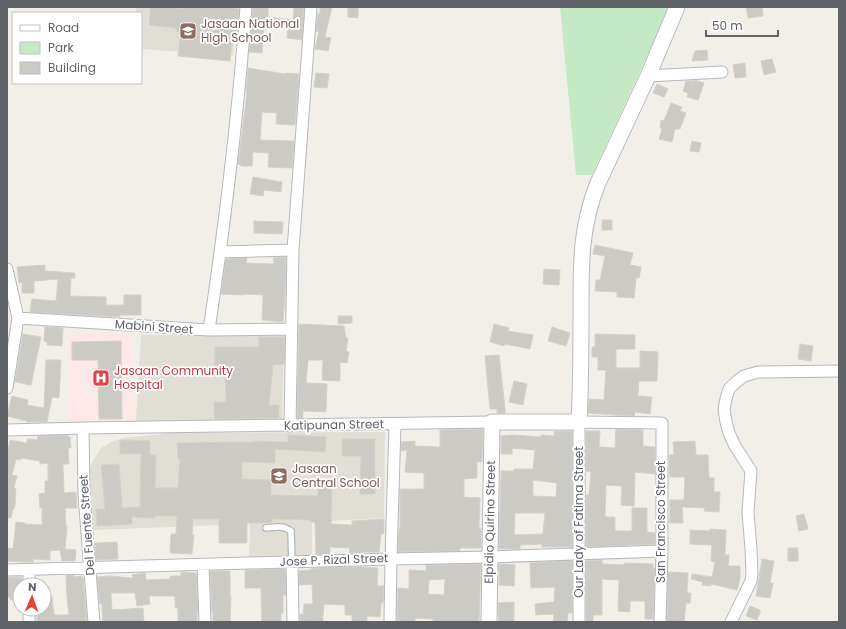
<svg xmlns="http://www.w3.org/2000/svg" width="846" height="629" viewBox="0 0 846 629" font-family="Poppins,sans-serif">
  <rect width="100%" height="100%" fill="#f1efe8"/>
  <path fill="#e1ded6" d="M136,7H235L233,55L141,49V13H136Z
    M141,335L284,336L282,423L136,421Z
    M385,432L384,518L312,522V557H249L250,524L93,530L89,477L90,467L94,459L101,448L111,442L124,438L171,433Z"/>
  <path fill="#fce8e6" d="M69,333L132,334L135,421L68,422Z"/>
  <path fill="#c5e8c5" d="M560,7H670L592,175H576Z"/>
  <path fill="#cccac5" stroke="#d6d1c6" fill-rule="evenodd" d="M151,7H166L185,9V7H223L239,9L236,43L232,42L230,61L178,56L181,32L176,31V28L149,25Z
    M253,7H268V17L293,20L294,7H304L302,40L287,38L288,29L267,26V30L264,29L262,53L249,52Z
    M320,7H332L325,37L331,38L328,51L315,49L319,32L316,31L318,13L320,14Z
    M348,7H358V18L348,17Z
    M746,7H762L763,16L748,18Z
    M707,50L708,60L692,61L695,51Z
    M772,59L776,72L764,75L761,61Z
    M745,63L746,77L735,78L733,65Z
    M248,68L285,74V73L299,74L295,125L276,124L277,113L262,112L260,140L294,141L292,168L268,167L269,153L253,152L252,166H241V165L238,164L247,93H246Z
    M316,73L329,74L327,88L314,87Z
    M695,80L704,83L698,100L687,97L688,93L683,91L686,81H693Z
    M657,84L668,89L664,97L653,93Z
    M671,103L682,107L680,111L686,113L680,129H675L672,142L659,139L662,129L660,128L661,120L664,121Z
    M692,141L701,143L699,152L690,151Z
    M253,177L282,182L281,192L264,190L263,196L250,194Z
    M602,220H612V230H602Z
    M254,221L283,222L282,234L254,233Z
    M595,245L633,253L630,265L641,267L639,278H636L634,298L617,297V292L595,291L596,280H600L605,256L593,254Z
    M286,257L285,296L283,322L262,320L263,295L244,294L243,295L221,294L226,259L247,258L246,263L274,264L273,258Z
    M45,265V271L75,273V278H71L70,296L106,297V305H124V295H141V315H120V317L30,312L32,299L56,301L58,279L34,281V293H22V282L19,283L17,267Z
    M544,269L560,270L559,285L543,284Z
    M338,316H352V323L338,324Z
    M299,324L344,326L346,338H348L346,351L349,352L347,363L340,362V381L322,380L323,360H308L306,383L327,384L326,412L303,411V418H297Z
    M494,324L509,328L508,331L533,335L530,349L505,344L504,346L490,342Z
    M45,327L63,328L62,346L47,345V342L44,341Z
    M552,327L570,333L566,346L548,341Z
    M23,334L41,337L31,385L15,382Z
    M595,334L635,335V349H616V368H640V351L658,352L657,381H639L638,396L652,397L650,414L635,412L634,416L614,415L588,413L589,399L604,400L606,370H598V357H592V347H595Z
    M259,337H285L284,364L273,365L269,405H279V418H259L215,419L214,402H226L225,367H215V347H259Z
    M121,341L122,419H99L98,360H72V342Z
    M800,344L813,346L811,361L798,359Z
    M499,355L505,408V413H497V409H490L485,356Z
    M46,360H61L59,398L52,397L47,422H26L27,421L7,416L12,396L28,400L27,405L44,408Z
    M514,381L527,384L523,405L509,402Z
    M483,429L482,462H477V478L464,479V497L480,498L479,528H481V548H460V551L398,552L399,529H400V489H424V473L405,472L407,450L401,451V442L415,441V446L440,447V430Z
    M616,429L643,430V446L655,447V474L635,472L634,506L621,505L622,486L606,485L605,517H615V531H632V508H647V532L655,533V544L586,547V495H589L591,472L586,471V431H600L599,447L615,448Z
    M554,431H572V547H542V544L520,545V549H499L501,471H514V469H533L535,450L512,448V454H501V436L513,435L541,437V435L554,436ZM533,480L557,483L556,497L533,496ZM515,513H545L543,534L514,535Z
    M68,435V437H70L71,448H68L69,464H63L64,493L76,492L77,508H65L66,526H67L65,549L76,550L75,561H62L60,550L50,551V560L33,559V562H26L7,561V548L13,549L16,522L25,523V524L42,525V508H40L39,494L45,493V481H48V463L40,464V461L21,458V460L16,459L12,475L17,476L14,488L16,489L15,499H16L14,509H13L11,518H7V456L10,440L27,443V439L37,440L38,436Z
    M288,435L326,437L325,452L275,449V463L242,462V479L271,480V495L318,496V480H332L331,524L352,525V521L384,519V534H381L379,552H362V553H349L350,548L330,547V554H316L315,522H310V520L272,519L271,523H247V543H219V519H193L192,535H194L192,554L170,553L171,534H176L177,516H155V518L132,517V524L97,526L96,509H105L101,465L119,464L122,508L140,507L141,454H120V440L150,441V455H156L155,488H178L180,459H178L177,443L255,442V441L288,442Z
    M342,439H375V494H360L361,456H342Z
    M695,441L696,455H708L709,478H714V492H720L719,512L704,511L705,508L682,507L683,523H670V500H684L685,477H670L669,455H674L673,442Z
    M804,514L808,529L799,531L796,516Z
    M710,529L726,530L725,555H729L728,566H740V579L737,590L711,584V586L702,585L703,582L691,579L692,574L712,577L715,562L711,561L712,545L690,544V530L710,531Z
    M117,542L118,559L96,560L95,543Z
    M788,548H798V561H788Z
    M762,559L774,561L770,583H773L770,598L756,596Z
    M602,560V564L624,565V563L653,564V568H655L653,619H645V601H630V612L618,611L619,580L602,579V615H593V622H586V561Z
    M567,561H572V613H568L567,622H553L554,614L536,615L535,604L554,602L555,587L531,588L530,563Z
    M481,564L479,622H433V619L415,618V622H397L398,588L409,589V570L426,571V565ZM445,579L444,595L428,594L429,580Z
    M499,564L515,565L514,586L499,585Z
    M345,567H361L378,568L377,586H384L383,603H381L380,617L367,616V622H352V615H345V605L324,604L323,616H317L323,617V622H300V614L303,615L304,604H313L312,584L299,585V571L311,570V569L316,568Z
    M285,569L286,595H283V613H281V622H262L261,588H245V570Z
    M210,571H230V597H231L230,622H213V612H212Z
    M181,572L196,573L198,612H197V622H178V608H175V596H149L150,604L137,606L135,593H111L112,610L143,608L144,622H103L102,604H100L97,577L110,576L133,578L132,575L145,573L146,580L170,579V576H181Z
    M668,572L688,573L687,593H691L690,603H686L684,622H667Z
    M66,575H74V577L82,576V578L83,577L87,622H37V609H44V596H52L54,615H69L67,598Z
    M7,577L22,578V585H20V600H10V597H7Z
    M514,602V622H499L498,603Z
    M750,606L760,610V613L757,620L746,616Z"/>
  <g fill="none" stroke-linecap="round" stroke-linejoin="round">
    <g stroke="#b5b8bc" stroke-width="8">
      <path id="lane" d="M266,528C275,527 283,525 291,531L292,562"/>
    </g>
    <g stroke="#b5b8bc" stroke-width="13">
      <path id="street" d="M648,76L722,72
        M221,252L293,250
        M7,269L18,318L7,388
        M18,318L209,330L292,329
        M209,330C225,223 238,115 246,7
        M290,426L293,250L311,7
        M83,428L84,495L94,622
        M7,430L83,428L492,422
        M292,562L293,622
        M203,565L205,622
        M7,570L391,559L490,557L662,551
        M29,570V585
        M29,609V622
        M390,622L391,559L395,424
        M579,622V422L662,423V551L660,622
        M731,622L751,581L752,574L751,549L748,512L751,471L735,446L729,433L726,422L724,409L726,399L729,389L736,382L744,376L758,372L839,371"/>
    </g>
    <g stroke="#b6babf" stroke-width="17">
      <path id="secondary" d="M489,622L492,422H579C581,386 581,349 581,312C581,266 580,227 598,183L648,76L677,7"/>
    </g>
    <use href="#lane" stroke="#fff" stroke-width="5.5"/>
    <use href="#street" stroke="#fff" stroke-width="11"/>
    <use href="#secondary" stroke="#fff" stroke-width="15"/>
  </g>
  <defs>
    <g id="school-square" transform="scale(0.9)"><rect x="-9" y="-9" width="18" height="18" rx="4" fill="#8d6e63" stroke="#fff"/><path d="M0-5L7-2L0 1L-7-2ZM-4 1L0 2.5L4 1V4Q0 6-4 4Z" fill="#fff"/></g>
    <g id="hospital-square" transform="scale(0.9)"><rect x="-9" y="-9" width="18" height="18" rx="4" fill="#e0444e" stroke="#fff"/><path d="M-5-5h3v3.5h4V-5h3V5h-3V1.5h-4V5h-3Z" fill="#fff"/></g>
  </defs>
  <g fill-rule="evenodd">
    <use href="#school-square" x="188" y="31"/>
    <use href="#hospital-square" x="101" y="378"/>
    <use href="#school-square" x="279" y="476"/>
  </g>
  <g text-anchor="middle" stroke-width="3.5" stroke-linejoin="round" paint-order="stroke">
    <g font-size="12" fill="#785e54" stroke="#fff" text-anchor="start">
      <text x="201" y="28">Jasaan National<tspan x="201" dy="14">High School</tspan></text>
      <text x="292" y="473">Jasaan<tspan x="292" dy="14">Central School</tspan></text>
    </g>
    <g font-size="12" fill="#5f6368" stroke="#fff">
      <text transform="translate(154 327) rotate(4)" y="4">Mabini Street</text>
      <text transform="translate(334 425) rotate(-1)" y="4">Katipunan Street</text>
      <text transform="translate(490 522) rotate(-89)" y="4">Elpidio Quirino Street</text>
      <text transform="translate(579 522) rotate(-90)" y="4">Our Lady of Fatima Street</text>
      <text transform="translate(661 522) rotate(-90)" y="4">San Francisco Street</text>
      <text transform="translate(87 525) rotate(-94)" y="4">Del Fuente Street</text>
      <text transform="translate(334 560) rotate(-2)" y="4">Jose P. Rizal Street</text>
    </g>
    <g font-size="12" fill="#be3a42" stroke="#fff" text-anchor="start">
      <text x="114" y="375">Jasaan Community<tspan x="114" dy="14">Hospital</tspan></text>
    </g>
  </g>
  <rect width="846" height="629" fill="none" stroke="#5f6368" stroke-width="16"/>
  <rect x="12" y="12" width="130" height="72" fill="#ffffff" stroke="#bfc1c3"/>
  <rect x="20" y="25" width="20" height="6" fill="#ffffff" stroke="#bfc1c3"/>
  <text x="48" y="32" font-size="12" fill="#5f6368">Road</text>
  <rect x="20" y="42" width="20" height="12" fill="#c5e8c5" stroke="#bfc1c3"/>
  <text x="48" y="52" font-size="12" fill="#5f6368">Park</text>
  <rect x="20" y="62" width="20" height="12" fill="#cccac5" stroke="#bfc1c3"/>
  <text x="48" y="72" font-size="12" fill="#5f6368">Building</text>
  <g transform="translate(32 597) rotate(2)"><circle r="19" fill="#ffffff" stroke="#bfc1c3"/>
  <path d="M0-3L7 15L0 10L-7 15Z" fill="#ea4335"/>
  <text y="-6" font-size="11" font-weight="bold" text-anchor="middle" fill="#5f6368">N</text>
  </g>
  <path d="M706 30v6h72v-6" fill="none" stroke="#5f6368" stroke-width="2"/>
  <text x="712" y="30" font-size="12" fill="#5f6368" stroke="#ffffff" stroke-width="3" paint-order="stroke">50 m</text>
</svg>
